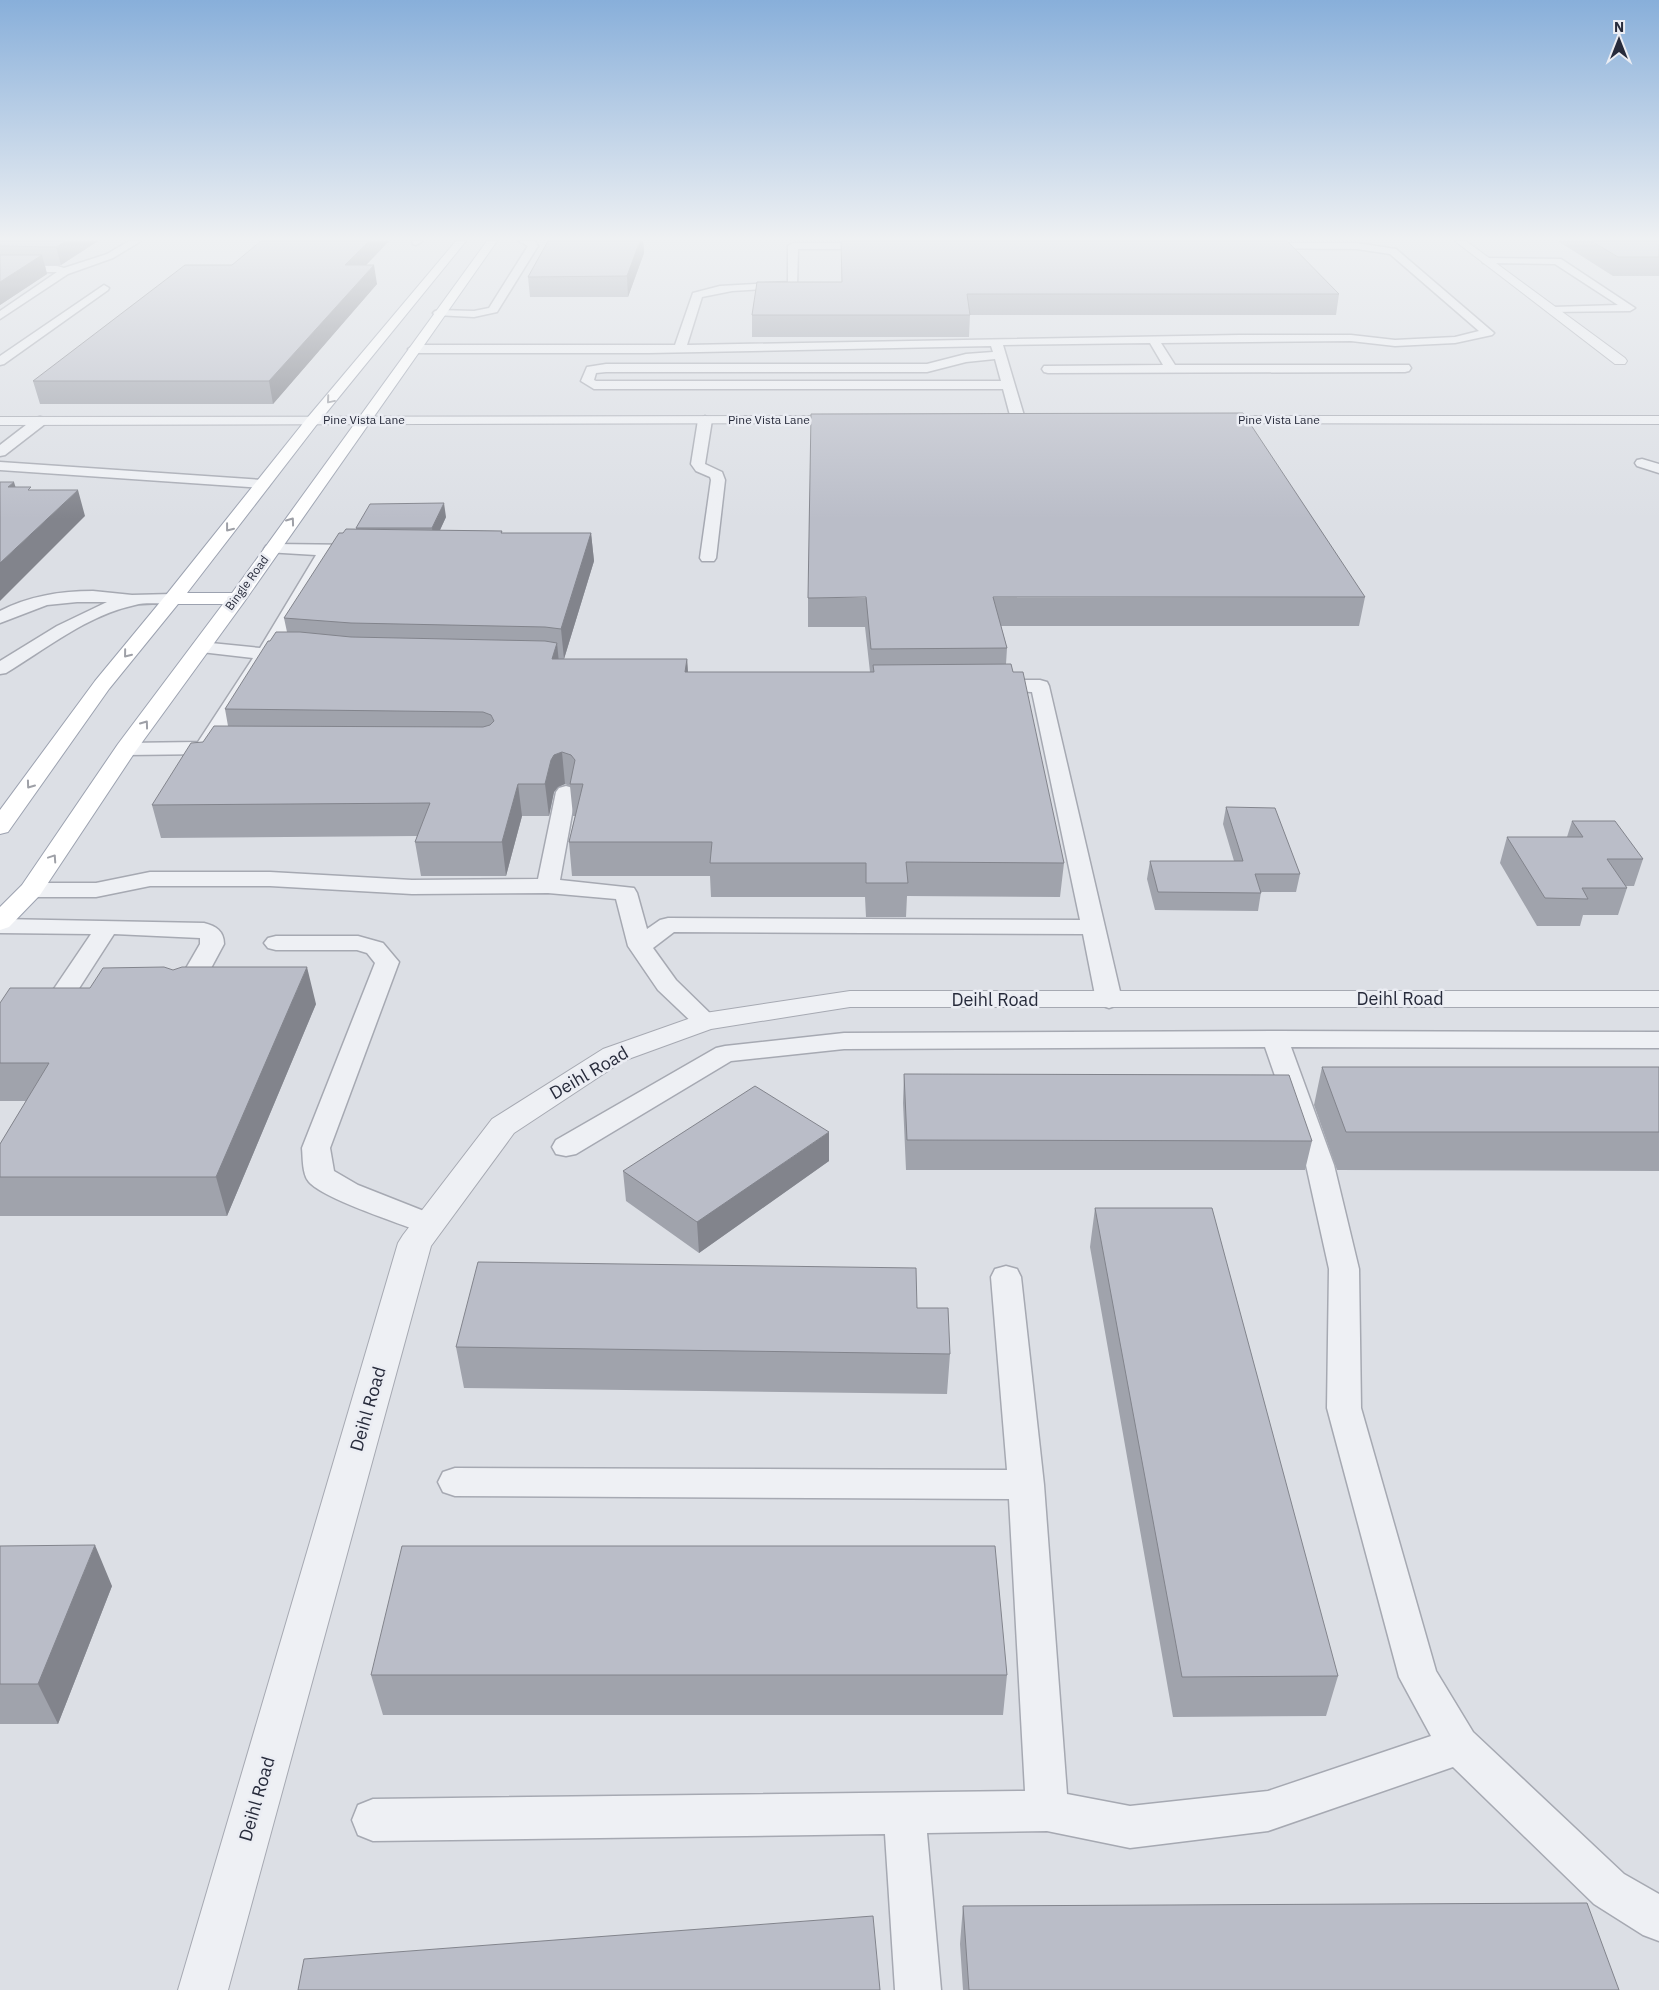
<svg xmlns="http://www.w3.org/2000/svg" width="1659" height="1990" viewBox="0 0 1659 1990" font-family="'IBM Plex Sans',sans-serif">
  <rect width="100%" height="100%" fill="#dcdfe5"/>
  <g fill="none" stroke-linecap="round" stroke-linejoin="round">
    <g stroke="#a6a9b2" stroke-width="3">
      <path id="lane" d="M129,241H141L113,258L68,274L0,319V311L57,272H0V266H57L64,268L107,254Z
        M412,241H422L416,245L413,244Z
        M519,241H535L538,246L497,312L474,317L435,315L433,313L435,311L439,310L474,311L489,308L528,246Z
        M793,243H876L881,246L876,249H798L797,287L732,291L702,297L687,345L1239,335H1351L1395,340L1455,337L1479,331L1390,254L1357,249L1255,248V244L1258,243H1357L1396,249L1494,333L1492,335L1455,343L1395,346L1351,341L1161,343L1175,365H1409L1411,368L1409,371L1405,372L1048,373L1044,372L1042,369L1044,366L1163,365L1150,343L1003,345L1025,419L1018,423L1011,419L1003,389H594L581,381L587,367L606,364H927L966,354L993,352L991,346L649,353H414L408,349L414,345H675L693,293L720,286L788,282V246ZM995,359L1001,381H596L594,380L596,373L606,372H927L966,362Z
        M1487,258L1561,259L1635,308L1630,311L1549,312L1548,310L1549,308L1553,307L1618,305L1555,264L1483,263L1482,261Z
        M104,285L109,288L108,290L4,364L0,365V356Z
        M705,416L712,420L705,464L722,472L725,480L716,558L714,561H702L700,558L711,480L710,477L696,471L691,464L698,420Z
        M40,417L45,418L47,421L45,424L5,455L0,456V445L35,418Z
        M1642,459L1659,464V473L1637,466L1635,463L1637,460Z
        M0,462L263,480L268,481L270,484L268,487L263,488L0,470Z
        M272,544L361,545L367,547L369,550L367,553L332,555L277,649L300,650L303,654L300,658L271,659L217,743L222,748L219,752L212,754L126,755L119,753L116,749L119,745L126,743L198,742L253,658L201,652L195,651L192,647L195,643L201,642L260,648L316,555L266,552L264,549L266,546Z
        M93,591L132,595L173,594L179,595L181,599L179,603L173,604C160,604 147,602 135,605C88,615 47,648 6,673L0,674V661L57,626L107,602H77L47,605L0,623V611C29,596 60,591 93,591Z
        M991,680H1040L1047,682L1049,686L1122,1000L1118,1005L1109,1008L1100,1005L1096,1000L1083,934L674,932L653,948L676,980L718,1021L714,1026L705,1029L696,1026L658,990L628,946L616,899L548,893L412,894L270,886H150L96,897H31L23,895L20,890L23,885L31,883H96L150,872H270L412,880L538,879L556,792L559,788L566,786L573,788L576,792L560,880L634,888L637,893L647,929L660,920L668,918L1080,920L1032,692L984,690L982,686L984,682Z
        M0,919L204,923C216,926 224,931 224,944L196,996L192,1001L183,1004L174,1001L170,996L200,944V938L114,934L67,1007L58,1010L49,1007L45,1002L91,934L0,933Z
        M276,936H358L383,943L399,962L330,1148L334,1171L358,1185L439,1217L444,1224L439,1231L429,1234L419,1231C395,1222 323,1198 309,1182C302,1174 303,1158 302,1148L375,963L367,953L357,950H276L268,948L264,943L268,938Z
        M1275,1031L1659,1032V1048L1291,1047L1334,1165L1359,1269L1361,1408L1436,1671L1473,1732L1624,1874L1659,1894V1941L1643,1935L1594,1904L1453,1767L1268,1831L1130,1848L1047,1831L927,1833L941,1990H895L885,1834L373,1841L358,1835L352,1820L358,1805L373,1799L1025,1791L1009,1499L455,1496L443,1492L438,1482L443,1472L455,1468L1007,1470L991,1277L995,1269L1006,1266L1017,1269L1021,1277L1044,1485L1067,1794L1130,1806L1268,1791L1431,1736L1399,1677L1327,1408L1329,1269L1306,1165L1265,1047L844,1049L731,1061L576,1154L566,1156L556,1154L552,1147L556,1140L716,1048L725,1046L844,1033Z"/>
    </g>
    <g stroke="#a6a9b2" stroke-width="2">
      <path id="street" d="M1455,241H1466L1625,358L1627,361L1625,364H1615Z
        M848,416L853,417L855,420L853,423L0,425V417Z
        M1209,416H1659V424L1204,423L1202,420L1204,417Z
        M850,991H1659V1007H850L711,1029L623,1061L514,1133L431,1246L228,1990H178L398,1243L403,1235L492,1119L603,1049L705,1013Z"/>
    </g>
    <g stroke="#9ca2b0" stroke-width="2">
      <path id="primary" d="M456,241H466L318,423L187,593H232L487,241H497L244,602L135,752L40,895L9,927L0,930V907L22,885L118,744L223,604H178L109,689L8,832L0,834V810L95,681L166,595L308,417Z"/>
    </g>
    <use href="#lane" fill="#eef0f4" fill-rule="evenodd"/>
    <use href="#street" fill="#eef0f4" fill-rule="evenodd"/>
    <use href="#primary" fill="#fff" fill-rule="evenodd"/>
  </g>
  <path fill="#a0a3ac" d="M0,241H98L61,265H45L47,274L0,305Z
    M389,241L366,265L377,284L273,404H40L33,381L232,265Z
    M548,241H643L644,253L628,297H530L528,277Z
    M1558,241H1659V276H1613Z
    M841,282L1339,294L1336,315H970L969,337H752V315Z
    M446,517L440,530L502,531V533H591L594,561L564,659H687L688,672H870L865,627H808V598L1365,597L1359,626H1001L1007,648L1006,664L1064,863L1060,897L907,896L906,917H866L865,897H711L710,876H572L569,842L575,816H573L570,786L565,784L558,787L554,792L549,816H522L506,876H421L415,842L417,836L161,838L152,805L203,742L228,726L225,709L270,641L287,632L284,618L343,533L356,529V528Z
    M1226,807L1300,874L1296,892H1261L1258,911L1155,910L1147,879L1150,861H1234L1223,824Z
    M1572,821L1643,859L1634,886H1626L1627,888L1618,915H1583L1580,926H1537L1500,863L1507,837H1567Z
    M173,970L316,1004L227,1216H0V1144L26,1101H0V1003L90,988Z
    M1322,1067H1659V1171L1337,1170L1314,1105Z
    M904,1074L1312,1141L1305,1170H906L903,1103Z
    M829,1161L699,1253L626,1201L623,1171Z
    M1095,1208L1338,1676L1326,1716L1173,1717L1090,1247Z
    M917,1308L950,1354L947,1394L464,1388L456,1347Z
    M0,1546L112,1586L58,1724H0Z
    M371,1675H1007L1003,1715H383Z
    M963,1906L1619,1990H963L960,1944Z"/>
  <path fill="#82848c" d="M66,241H98L61,265L56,247Z
    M369,241H389L348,284L345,265Z
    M640,241H643L644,253L628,297L627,276Z
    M42,255L47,274L0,305V282Z
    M374,265L377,284L273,404L269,381Z
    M14,482L22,508L8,487Z
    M78,490L85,516L0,601V563Z
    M444,503L446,517L434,543L432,528Z
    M591,533L594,561L564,659L561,629Z
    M557,643L560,673L552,659Z
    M687,659L689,689L685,672Z
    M562,752L565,784L558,787L554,792L549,816L545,784L551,760L554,755Z
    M518,784L522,816L506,876L502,842Z
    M307,967L316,1004L227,1216L216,1177Z
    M829,1132V1161L699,1253L697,1222Z
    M95,1545L112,1586L58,1724L38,1684Z"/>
  <path fill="#babdc8" stroke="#82848c" d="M0,241H66L56,247L0,246Z
    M261,241H369L345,265H374L269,381H33L185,265H232Z
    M548,241H640L627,276L528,277Z
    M841,241H1287L1339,294H967L970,315H752L757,282H842Z
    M1591,241H1659V257H1618Z
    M0,255H42L0,282Z
    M1243,413L1365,597H993L1007,648L871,649L866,597L808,598L811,414Z
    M0,482H14L8,487H31L28,490H78L0,563Z
    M444,503L432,528H356L370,504Z
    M346,529L502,531L501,533H591L561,629L545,627L351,623L284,618L339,533H343Z
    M276,632H300L351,637L545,641L557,643L552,659H687L685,672H874L873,665L1011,664L1013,672H1023L1064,863L906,862L908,883H866V863H710L712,842H569L583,784H570L575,760L571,755L562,752L554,755L551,760L545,784H518L502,842H415L430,803L152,805L191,743L203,742L214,726L483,727L490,725L494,721L491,715L483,712L225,709L268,641H270Z
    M1226,807L1275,808L1300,874H1255L1261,893L1158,892L1150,861H1243Z
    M1572,821H1615L1643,859H1607L1627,888H1582L1588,899L1545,898L1507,837H1583Z
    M164,967L173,970L182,967H307L216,1177H0V1144L49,1063H0V1003L10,988H90L103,968Z
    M1322,1067H1659V1132H1346Z
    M904,1074L1289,1075L1312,1141L907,1140Z
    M755,1086L829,1132L697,1222L623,1171Z
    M1095,1208H1212L1338,1676L1182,1677Z
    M478,1262L916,1268L917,1308H948L950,1354L456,1347Z
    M95,1545L38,1684H0V1546Z
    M402,1546H995L1007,1675H371Z
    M1587,1903L1619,1990H969L963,1906Z
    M873,1916L880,1990H298L304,1959Z"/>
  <defs><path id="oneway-chevron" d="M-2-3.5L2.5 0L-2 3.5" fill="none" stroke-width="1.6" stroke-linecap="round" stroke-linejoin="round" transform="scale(1.25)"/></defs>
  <g stroke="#9ea0a7">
    <use href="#oneway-chevron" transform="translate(330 400) rotate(130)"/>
    <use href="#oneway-chevron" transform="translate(291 521) rotate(-54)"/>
    <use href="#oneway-chevron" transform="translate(229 528) rotate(128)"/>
    <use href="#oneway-chevron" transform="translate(127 654) rotate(129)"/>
    <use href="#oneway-chevron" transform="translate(145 724) rotate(-54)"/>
    <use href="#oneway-chevron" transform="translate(30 785) rotate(126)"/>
    <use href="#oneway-chevron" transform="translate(53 858) rotate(-56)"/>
  </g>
  <linearGradient id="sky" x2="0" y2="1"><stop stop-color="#88afda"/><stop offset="0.46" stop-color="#eff1f3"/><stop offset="1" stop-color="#eff1f3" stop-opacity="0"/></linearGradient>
  <rect width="1659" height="519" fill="url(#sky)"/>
  <g text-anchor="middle" stroke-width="5" stroke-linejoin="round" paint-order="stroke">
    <g font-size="12" fill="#272b3b" stroke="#ebedf3">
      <text x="364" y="424">Pine Vista Lane</text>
      <text x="769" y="424">Pine Vista Lane</text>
      <text x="1279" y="424">Pine Vista Lane</text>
      <text transform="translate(247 583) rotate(-54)" y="4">Bingle Road</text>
    </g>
    <g font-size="18" fill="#272b3b" stroke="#ebedf3">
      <text x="1400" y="1005">Deihl Road</text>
      <text x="995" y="1006">Deihl Road</text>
      <text transform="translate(589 1073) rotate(-30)" y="6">Deihl Road</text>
      <text transform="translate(368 1409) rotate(-74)" y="6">Deihl Road</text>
      <text transform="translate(257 1799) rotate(-74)" y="6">Deihl Road</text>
    </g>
  </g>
  <g transform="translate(1619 40)" stroke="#ebedf3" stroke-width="4" paint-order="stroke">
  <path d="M0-4L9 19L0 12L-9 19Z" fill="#272b3b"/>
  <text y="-8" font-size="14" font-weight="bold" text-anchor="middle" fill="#272b3b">N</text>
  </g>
</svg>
